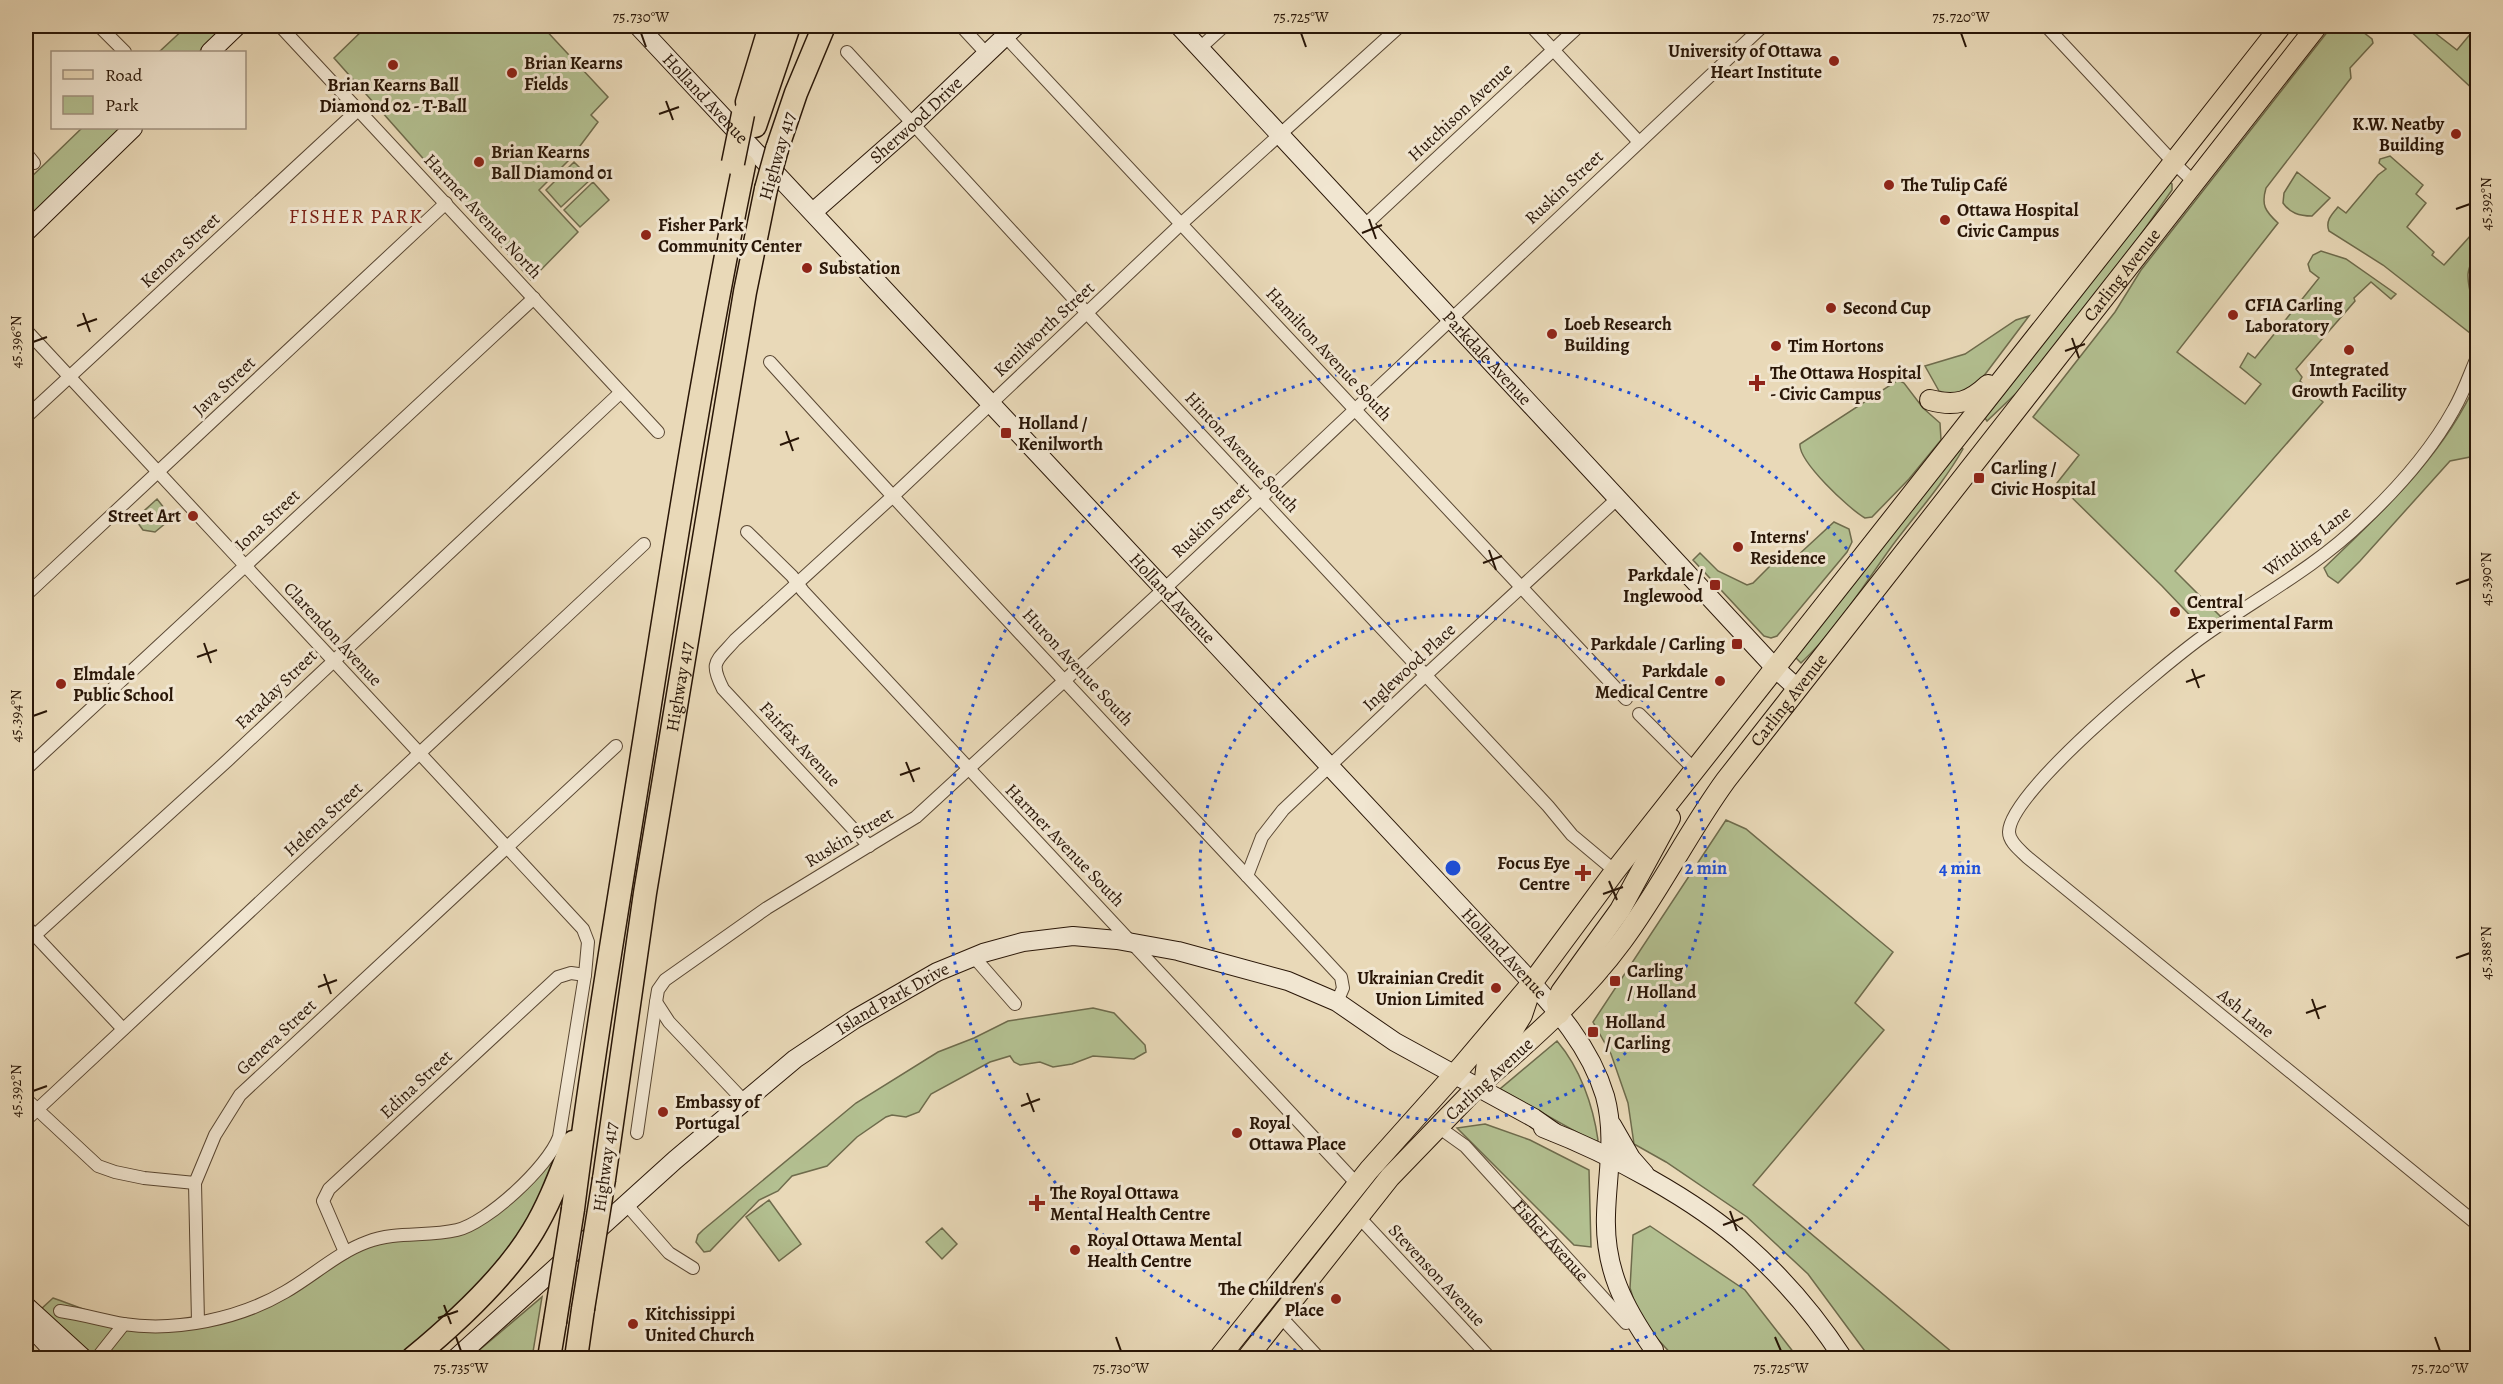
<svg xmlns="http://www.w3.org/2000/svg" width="2503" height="1384" viewBox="0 0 2503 1384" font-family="Alegreya,serif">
  <rect width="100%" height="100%" fill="#e9d9b8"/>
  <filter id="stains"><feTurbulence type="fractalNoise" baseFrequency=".00333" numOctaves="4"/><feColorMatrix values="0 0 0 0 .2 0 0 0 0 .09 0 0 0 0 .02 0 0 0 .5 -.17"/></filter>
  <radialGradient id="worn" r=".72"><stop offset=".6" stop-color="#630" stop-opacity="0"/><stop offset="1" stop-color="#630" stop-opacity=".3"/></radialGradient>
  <path fill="#b3c091" stroke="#6e6b4c" stroke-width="1.5" d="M187,26H226L199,52H159Z
    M367,26H542L608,97L591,115L598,122L571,158L539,190L578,232L531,280L334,58Z
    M2332,26H2355L2372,39L2373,43L2350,68L2351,78L2266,188C2261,205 2265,211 2278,223L2177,352L2245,404L2261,384L2240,367L2248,353L2255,358L2319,278L2310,271L2308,264L2313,255L2321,251L2346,259L2396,294L2391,299L2371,282L2354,298L2355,301L2296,369L2302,377L2300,381L2323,402L2175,571L2222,618L2204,630L2162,586L2057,483L2079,455L2033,417L2115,312L2141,270Z
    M2405,26H2426L2457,50L2477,26V93Z
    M82,128H122L26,221V182Z
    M2390,156L2423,185L2416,194L2426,203L2407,227L2434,252L2432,255L2444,265L2472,234C2483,248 2469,260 2468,274C2467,293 2478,309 2477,326L2470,333L2383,265L2329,231C2325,221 2332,214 2338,207L2346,213L2378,175L2386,169L2379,163L2380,159Z
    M574,162L591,179L561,207L546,190Z
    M2297,172L2330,198L2312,216C2299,216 2290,213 2283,203L2284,193Z
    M593,182L609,200L580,227L564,210Z
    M2169,182L2172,184V190L2128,253L2028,382L1987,421L1985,418Z
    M2029,316L1974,389L1951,395L1939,391L1925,366L1965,354L2016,320Z
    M1898,380L1904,383L1923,408L1940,423L1941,440L1909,479L1872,517L1865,518C1849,509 1798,461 1800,444Z
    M2477,381V447L2470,457L2450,461L2360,561L2338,583L2328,576L2324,568C2382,512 2444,456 2477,381Z
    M1961,448L1963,449C1943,484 1916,514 1892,546C1863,586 1837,629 1801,663L1795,657Z
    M157,499L172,518L155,532L143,530L135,519Z
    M1834,522L1849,529L1852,542L1847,552L1777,636L1771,638L1764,636L1693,560L1700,553L1718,571L1747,585L1753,583L1782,554L1795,558Z
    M1726,820L1746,829L1893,952L1855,1003L1884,1030L1753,1185L1959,1358H1870L1808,1274L1747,1217L1666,1162L1634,1144L1628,1103L1611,1054L1593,1022Z
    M1093,1008L1114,1013L1145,1045L1146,1052L1134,1059L1093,1056L1072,1064L1053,1067L1040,1062L1020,1065L1014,1062L1010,1056L990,1062L931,1094L919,1112L906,1117L892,1115L886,1117L857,1137L827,1166L792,1176L778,1191L759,1200L710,1251L704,1252L696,1242L698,1235L703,1230L856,1103L938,1052L974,1038L1008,1021Z
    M1557,1041C1580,1068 1593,1105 1598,1140L1596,1143L1500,1089Z
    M1485,1124L1530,1140L1589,1170L1591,1247L1574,1245L1457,1128Z
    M552,1147L556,1162L551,1178L506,1260L407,1358H94L40,1310L53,1298C71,1304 91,1313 109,1317C163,1327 225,1319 273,1293C295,1282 326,1254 347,1248C391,1234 443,1238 483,1213C505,1200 535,1167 552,1147Z
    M769,1200L801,1244L779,1261L746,1217Z
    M1650,1226L1745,1290L1798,1358H1675L1640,1320L1630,1288L1633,1235Z
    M942,1228L957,1244L942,1259L926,1242Z
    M542,1297L532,1358H470Z"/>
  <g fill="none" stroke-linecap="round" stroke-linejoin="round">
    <g stroke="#594733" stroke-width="14">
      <g id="street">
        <path d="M99,26L125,52"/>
        <path d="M280,26L658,432"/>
        <path d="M961,26L986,53"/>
        <path d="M1531,26L1639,142"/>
        <path d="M2046,26L2173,162L2194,182"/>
        <path d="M1005,36L1626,699"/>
        <path d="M1200,48L1224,26"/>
        <path d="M847,52L1097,324L1548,806L1572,835L1615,871"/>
        <path d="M26,153L34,163"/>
        <path d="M1365,225L1579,26"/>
        <path d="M26,330L583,929L588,942L585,975L559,1137C548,1167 487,1223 457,1230C427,1237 396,1231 367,1242C337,1253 313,1276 285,1292C239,1319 176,1332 123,1324C102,1320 81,1314 60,1311"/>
        <path d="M2478,355C2470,373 2464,392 2454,409C2431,451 2398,488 2363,521C2314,569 2253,600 2198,640C2162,667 2009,792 2009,832C2009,842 2020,850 2027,857L2478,1225"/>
        <path d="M770,362C958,570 1151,772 1341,977L1343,988L1337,1002"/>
        <path d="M26,417L359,109"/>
        <path d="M747,532L792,576L803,591L1357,1184"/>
        <path d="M26,595L446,203"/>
        <path d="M1639,714L1696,771"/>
        <path d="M26,769L534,298"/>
        <path d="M869,846L723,689C709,661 716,662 735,640L892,497L1182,223L1400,26"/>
        <path d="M1247,876L1262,837L1283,810L1427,674L1617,499"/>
        <path d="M26,926L123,1029"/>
        <path d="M34,936L228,760L620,393"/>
        <path d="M973,956L1015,1004"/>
        <path d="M656,1002L669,1022L743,1100"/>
        <path d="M26,1099L98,1166L115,1172L144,1178L195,1183"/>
        <path d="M26,1120L644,544"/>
        <path id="s1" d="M1437,1126L1465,1146L1626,1323"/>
        <path d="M637,1133L656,1002L658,990L665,980L767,908L916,817L1176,578L1763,26"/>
        <path d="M626,1204L669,1253L693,1268"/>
        <path d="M1358,1216L1490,1358"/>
        <path d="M345,1252L323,1201L329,1189L558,977L571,973L585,975"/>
        <path d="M1280,1316L1319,1358"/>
        <path d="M198,1322L195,1183L215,1135L240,1095L616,746"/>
        <path d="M97,1358L124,1324"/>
      </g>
    </g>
    <g stroke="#291607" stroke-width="20">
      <g id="secondary">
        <path id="s2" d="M638,26L1522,972C1556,1009 1590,1046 1605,1096C1616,1136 1607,1175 1606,1215C1604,1269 1624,1307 1654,1350"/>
        <path id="s3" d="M1179,26L1776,669L1797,688"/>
        <path d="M210,52L237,26"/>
        <path id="s4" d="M813,212L913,124L1016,26"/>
        <path d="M26,232L133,128"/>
        <path d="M1612,1125L1631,1158L1645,1174"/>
        <path d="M1543,1128C1610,1154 1695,1199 1748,1247C1784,1279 1817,1318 1843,1358"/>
        <path d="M26,1306L83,1358"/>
        <path d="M26,1322L60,1358"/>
        <path id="s5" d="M456,1358L675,1160L795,1059L855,1019L937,972L983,953L1023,942L1073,936L1117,940L1178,951L1288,981L1337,1002L1395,1042L1534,1118L1554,1132"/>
      </g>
    </g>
    <g stroke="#291607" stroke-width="22">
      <g id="primary">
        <path d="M1930,400C1956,407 1970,402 1988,385"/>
        <path d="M1559,1014L1557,1002L1561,992L1620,910L1670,818"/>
        <path d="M1485,1078L1487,1062L1513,1030L1522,1015L1528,997"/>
        <path id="s6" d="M1485,1080C1534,1037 1583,994 1622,941C1660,890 1688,832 1726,780L2317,26"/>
        <path d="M1219,1358L1369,1170L1461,1067L1532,983L1615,871L2281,26"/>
        <path d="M1247,1358L1390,1177L1478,1086"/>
      </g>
    </g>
    <g stroke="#291607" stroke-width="25">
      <g id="highway">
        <path d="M747,102L770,26"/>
        <path d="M755,126L789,26"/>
        <path d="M777,149L796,93L824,26"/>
        <path id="s7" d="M604,1179L645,893L745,292L766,189"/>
        <path d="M573,1209C593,1051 620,893 645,736C675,545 705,354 744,165"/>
        <path d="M413,1358C453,1325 506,1276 533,1231C550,1203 561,1172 573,1142"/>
        <path d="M549,1358L555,1322"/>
        <path d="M576,1358L583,1309"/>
      </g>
    </g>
    <use href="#street" stroke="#f1e6d1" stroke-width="12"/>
    <use href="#secondary" stroke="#f1e6d1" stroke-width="18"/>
    <use href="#primary" stroke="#e9d9b8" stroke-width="20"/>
    <use href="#highway" stroke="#e9d9b8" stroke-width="22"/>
    <g stroke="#291607" stroke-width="25" stroke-linecap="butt">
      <path id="highway-bridge" d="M733,163L743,114
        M766,189L777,149
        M583,1309L604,1179
        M555,1322L573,1209"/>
    </g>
    <use href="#highway-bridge" stroke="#e9d9b8" stroke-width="22"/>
  </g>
  <path fill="none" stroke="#291607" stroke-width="2" d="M641,33L646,47M1301,33L1306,47M1961,33L1966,47M666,101L673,120M659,114L679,107M2456,209L2470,204M1369,219L1376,239M1362,233L1382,225M83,313L90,332M77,326L97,319M2072,338L2079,358M33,342L47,337M2065,351L2085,344M786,431L793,451M780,445L799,438M1489,550L1496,570M1483,563L1502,556M2456,584L2470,579M204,643L211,663M197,657L217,650M2192,669L2199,688M2186,682L2205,675M33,716L47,711M906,762L914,782M900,775L920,768M1609,881L1617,900M1603,894L1623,887M2456,958L2470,953M324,974L331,994M318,987L337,980M2312,999L2319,1019M2306,1013L2326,1006M33,1091L47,1086M1027,1093L1034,1112M1021,1106L1040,1099M1730,1211L1737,1231M1723,1225L1743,1218M444,1305L451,1324M438,1318L458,1311M456,1337L461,1351M1116,1337L1121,1351M1775,1337L1781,1351M2435,1337L2440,1351"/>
  <g fill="none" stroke="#1d4ed8" stroke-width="3" stroke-dasharray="3 6">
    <circle cx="1453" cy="868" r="253"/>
    <path d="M1322 1358A507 507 0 1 1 1584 1358"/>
  </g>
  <g fill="#8f2418" stroke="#f1e6d1" stroke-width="2">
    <circle cx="1834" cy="61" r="6"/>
    <circle cx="393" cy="65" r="6"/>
    <circle cx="512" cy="73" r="6"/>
    <circle cx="2456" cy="134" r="6"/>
    <circle cx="479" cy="162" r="6"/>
    <circle cx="1889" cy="185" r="6"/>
    <circle cx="1945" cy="220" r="6"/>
    <circle cx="646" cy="235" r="6"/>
    <circle cx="807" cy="268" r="6"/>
    <circle cx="1831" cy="308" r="6"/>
    <circle cx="2233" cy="315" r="6"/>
    <circle cx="1552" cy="334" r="6"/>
    <circle cx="1776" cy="346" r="6"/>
    <circle cx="2349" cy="350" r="6"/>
    <path d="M1754 374h6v6h6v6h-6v6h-6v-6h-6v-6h6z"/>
    <rect x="1000" y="427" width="12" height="12" rx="3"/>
    <rect x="1973" y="472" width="12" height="12" rx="3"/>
    <circle cx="193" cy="516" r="6"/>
    <circle cx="1738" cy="547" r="6"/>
    <rect x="1709" y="579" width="12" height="12" rx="3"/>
    <circle cx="2175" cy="612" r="6"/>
    <rect x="1731" y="638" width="12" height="12" rx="3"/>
    <circle cx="1720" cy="681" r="6"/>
    <circle cx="61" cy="684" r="6"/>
    <path d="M1580 864h6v6h6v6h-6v6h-6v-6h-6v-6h6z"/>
    <rect x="1609" y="975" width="12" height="12" rx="3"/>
    <circle cx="1496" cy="988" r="6"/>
    <rect x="1587" y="1026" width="12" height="12" rx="3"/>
    <circle cx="663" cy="1112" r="6"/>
    <circle cx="1237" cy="1133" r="6"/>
    <path d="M1034 1194h6v6h6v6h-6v6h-6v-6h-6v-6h6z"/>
    <circle cx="1075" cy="1250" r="6"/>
    <circle cx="1336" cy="1299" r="6"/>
    <circle cx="633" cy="1324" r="6"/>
  </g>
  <g text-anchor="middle" stroke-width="6" stroke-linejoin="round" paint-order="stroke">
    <g font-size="18" font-weight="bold" fill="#291607" stroke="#f1e6d1" text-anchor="start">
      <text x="1822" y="57" text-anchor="end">University of Ottawa<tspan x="1822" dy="21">Heart Institute</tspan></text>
      <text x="524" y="69">Brian Kearns<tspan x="524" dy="21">Fields</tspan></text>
      <text x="393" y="91" text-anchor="middle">Brian Kearns Ball<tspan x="393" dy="21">Diamond 02 - T-Ball</tspan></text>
      <text x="2444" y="130" text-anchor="end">K.W. Neatby<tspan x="2444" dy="21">Building</tspan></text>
      <text x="491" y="158">Brian Kearns<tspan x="491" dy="21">Ball Diamond 01</tspan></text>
      <text x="1901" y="191">The Tulip Café</text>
      <text x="1957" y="216">Ottawa Hospital<tspan x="1957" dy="21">Civic Campus</tspan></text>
      <text x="658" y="231">Fisher Park<tspan x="658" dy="21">Community Center</tspan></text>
      <text x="819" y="274">Substation</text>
      <text x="2245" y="311">CFIA Carling<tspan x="2245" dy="21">Laboratory</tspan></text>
      <text x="1843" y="314">Second Cup</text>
      <text x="1564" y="330">Loeb Research<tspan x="1564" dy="21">Building</tspan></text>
      <text x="1788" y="352">Tim Hortons</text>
      <text x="2349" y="376" text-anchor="middle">Integrated<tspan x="2349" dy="21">Growth Facility</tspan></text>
      <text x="1770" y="379">The Ottawa Hospital<tspan x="1770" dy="21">- Civic Campus</tspan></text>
      <text x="1018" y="429">Holland /<tspan x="1018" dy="21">Kenilworth</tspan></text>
      <text x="1991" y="474">Carling /<tspan x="1991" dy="21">Civic Hospital</tspan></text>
      <text x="181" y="522" text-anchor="end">Street Art</text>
      <text x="1750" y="543">Interns'<tspan x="1750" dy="21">Residence</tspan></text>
      <text x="1703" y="581" text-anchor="end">Parkdale /<tspan x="1703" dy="21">Inglewood</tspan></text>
      <text x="2187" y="608">Central<tspan x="2187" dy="21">Experimental Farm</tspan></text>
      <text x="1725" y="650" text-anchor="end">Parkdale / Carling</text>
      <text x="1708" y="677" text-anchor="end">Parkdale<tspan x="1708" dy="21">Medical Centre</tspan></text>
      <text x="73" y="680">Elmdale<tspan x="73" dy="21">Public School</tspan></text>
      <text x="1570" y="869" text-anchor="end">Focus Eye<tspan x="1570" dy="21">Centre</tspan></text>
      <text x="1627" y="977">Carling<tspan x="1627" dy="21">/ Holland</tspan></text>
      <text x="1484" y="984" text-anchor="end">Ukrainian Credit<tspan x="1484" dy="21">Union Limited</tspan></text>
      <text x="1605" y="1028">Holland<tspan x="1605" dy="21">/ Carling</tspan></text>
      <text x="675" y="1108">Embassy of<tspan x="675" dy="21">Portugal</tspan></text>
      <text x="1249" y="1129">Royal<tspan x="1249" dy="21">Ottawa Place</tspan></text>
      <text x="1050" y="1199">The Royal Ottawa<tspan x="1050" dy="21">Mental Health Centre</tspan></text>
      <text x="1087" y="1246">Royal Ottawa Mental<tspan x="1087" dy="21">Health Centre</tspan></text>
      <text x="1324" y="1295" text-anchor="end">The Children's<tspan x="1324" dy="21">Place</tspan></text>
      <text x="645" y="1320">Kitchissippi<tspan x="645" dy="21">United Church</tspan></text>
    </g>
    <g font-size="18" fill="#291607" stroke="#f1e6d1">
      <text dy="6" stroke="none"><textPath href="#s2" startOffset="99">Holland Avenue</textPath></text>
      <text transform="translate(1460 112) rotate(-43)" y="6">Hutchison Avenue</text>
      <text dy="6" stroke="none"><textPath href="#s4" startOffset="138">Sherwood Drive</textPath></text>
      <text transform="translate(777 156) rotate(-74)" y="6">Highway 417</text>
      <text transform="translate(1564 187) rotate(-43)" y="6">Ruskin Street</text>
      <text transform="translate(483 216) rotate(47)" y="6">Harmer Avenue North</text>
      <text transform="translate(180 250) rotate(-43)" y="6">Kenora Street</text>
      <text dy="6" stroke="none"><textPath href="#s6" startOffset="1029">Carling Avenue</textPath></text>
      <text transform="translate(1044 329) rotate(-43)" y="6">Kenilworth Street</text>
      <text transform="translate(1329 354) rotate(47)" y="6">Hamilton Avenue South</text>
      <text dy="6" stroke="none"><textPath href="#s3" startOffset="453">Parkdale Avenue</textPath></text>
      <text transform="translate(224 386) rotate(-43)" y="6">Java Street</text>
      <text transform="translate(1242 452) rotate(47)" y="6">Hinton Avenue South</text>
      <text transform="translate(267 520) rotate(-43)" y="6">Iona Street</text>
      <text transform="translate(1210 520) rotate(-44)" y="6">Ruskin Street</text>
      <text transform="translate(2307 541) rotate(-37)" y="6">Winding Lane</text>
      <text dy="6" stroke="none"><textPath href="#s2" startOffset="783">Holland Avenue</textPath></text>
      <text transform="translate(333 634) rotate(47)" y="6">Clarendon Avenue</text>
      <text transform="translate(1078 667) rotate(47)" y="6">Huron Avenue South</text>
      <text transform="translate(1409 667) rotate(-43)" y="6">Inglewood Place</text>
      <text dy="6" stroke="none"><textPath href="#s7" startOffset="498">Highway 417</textPath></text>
      <text transform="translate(276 689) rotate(-44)" y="6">Faraday Street</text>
      <text dy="6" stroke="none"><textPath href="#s6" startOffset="489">Carling Avenue</textPath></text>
      <text transform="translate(800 744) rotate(47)" y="6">Fairfax Avenue</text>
      <text transform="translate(323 819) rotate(-43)" y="6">Helena Street</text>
      <text transform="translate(849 837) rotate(-31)" y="6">Ruskin Street</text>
      <text transform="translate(1065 845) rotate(46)" y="6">Harmer Avenue South</text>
      <text dy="6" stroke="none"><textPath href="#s2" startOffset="1269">Holland Avenue</textPath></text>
      <text dy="6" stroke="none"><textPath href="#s5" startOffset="567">Island Park Drive</textPath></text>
      <text transform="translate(2246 1013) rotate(39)" y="6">Ash Lane</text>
      <text transform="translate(276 1037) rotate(-43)" y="6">Geneva Street</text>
      <text transform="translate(1489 1079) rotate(-43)" y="6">Carling Avenue</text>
      <text transform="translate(416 1084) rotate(-43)" y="6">Edina Street</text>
      <text transform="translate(605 1167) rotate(-82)" y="6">Highway 417</text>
      <text dy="6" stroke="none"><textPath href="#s1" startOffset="162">Fisher Avenue</textPath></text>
      <text transform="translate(1437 1275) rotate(47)" y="6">Stevenson Avenue</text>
    </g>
    <g font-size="20" letter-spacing="1.5" fill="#7a1f14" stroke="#f1e6d1">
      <text x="356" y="223">FISHER PARK</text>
    </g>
  </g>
  <circle cx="1453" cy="868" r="9" fill="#1d4ed8" stroke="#f1e6d1" stroke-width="3"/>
  <g font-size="18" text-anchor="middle" font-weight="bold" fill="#1d4ed8" stroke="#f1e6d1" stroke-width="6" stroke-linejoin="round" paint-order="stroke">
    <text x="1706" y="874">2 min</text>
    <text x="1960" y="874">4 min</text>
  </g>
  <rect width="2503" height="1384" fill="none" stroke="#e9d9b8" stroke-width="66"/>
  <rect x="51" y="51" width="195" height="78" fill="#f1e6d1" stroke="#a19380" stroke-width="1.5"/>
  <rect x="63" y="70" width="30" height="9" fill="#e9d9b8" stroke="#a19380" stroke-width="1.5"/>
  <text x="105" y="81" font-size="18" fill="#291607">Road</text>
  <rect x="63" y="96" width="30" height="18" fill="#b3c091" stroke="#a19380" stroke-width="1.5"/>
  <text x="105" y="111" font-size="18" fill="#291607">Park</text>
  <rect x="33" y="33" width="2437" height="1318" fill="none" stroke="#291607" stroke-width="2"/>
  <g font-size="15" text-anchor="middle" fill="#291607">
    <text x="641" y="22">75.730°W</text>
    <text x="1301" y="22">75.725°W</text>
    <text x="1961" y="22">75.720°W</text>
    <text transform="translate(2486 204) rotate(-90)" y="5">45.392°N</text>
    <text transform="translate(16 342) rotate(-90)" y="5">45.396°N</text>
    <text transform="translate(2486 579) rotate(-90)" y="5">45.390°N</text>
    <text transform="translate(16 716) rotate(-90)" y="5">45.394°N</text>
    <text transform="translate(2486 953) rotate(-90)" y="5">45.388°N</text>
    <text transform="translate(16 1091) rotate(-90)" y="5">45.392°N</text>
    <text x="461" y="1373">75.735°W</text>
    <text x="1121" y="1373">75.730°W</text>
    <text x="1781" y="1373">75.725°W</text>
    <text x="2440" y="1373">75.720°W</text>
  </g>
  <rect width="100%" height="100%" filter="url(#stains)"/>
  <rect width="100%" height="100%" fill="url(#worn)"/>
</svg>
